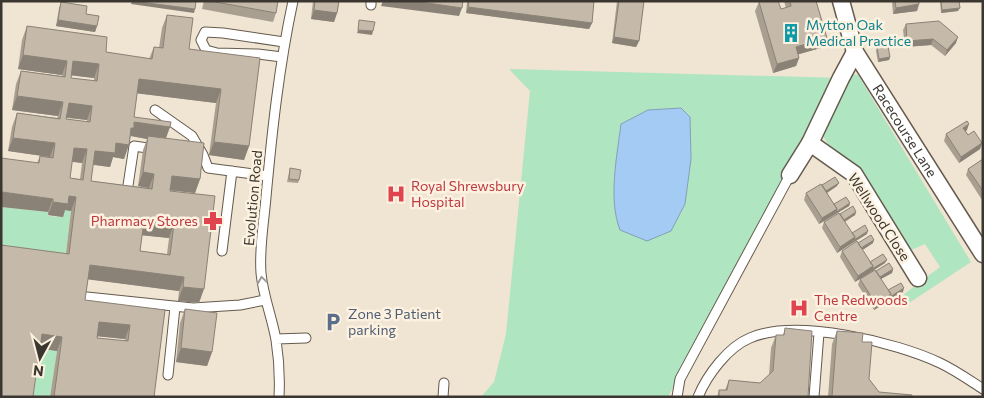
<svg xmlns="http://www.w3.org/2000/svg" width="984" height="398" viewBox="0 0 984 398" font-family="Commissioner,sans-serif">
  <rect width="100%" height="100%" fill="#f0e4d3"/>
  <path fill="#afe5c0" d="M509,69L841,78L668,397H481L494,382L506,334L530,91Z
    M849,74L858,75L971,262L909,303L903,295L940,267L925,244L909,251L860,169L828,144L821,133Z
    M1,207L48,212V216L62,217L64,210L71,211L64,268L1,260Z
    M37,348L57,351L50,397H30Z"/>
  <path fill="#a4cbf4" stroke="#849fb9" d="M681,108L690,117L691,159L685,204L671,231L647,241L620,230C608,199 617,156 621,124L648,110Z"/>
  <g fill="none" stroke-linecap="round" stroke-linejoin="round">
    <g stroke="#655a4c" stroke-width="11">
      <path id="service" d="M371,5V1
        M282,57L258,54L217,53L206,50L201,40L205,32L223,33L284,42
        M155,110L192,136L203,155L208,168L268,176
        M127,192L134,146L154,149
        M222,251L232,171
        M87,297L193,308L240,305L265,300
        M276,339L306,338
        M168,375L175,307
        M279,397C280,378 279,359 276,340C272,317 263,296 261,273C259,248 264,222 266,197C272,132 279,66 293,1
        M443,397L444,383
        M677,397L680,379L790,175
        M698,397C707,375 728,347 750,338C796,318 896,342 940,363C955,370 969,380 983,389
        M814,397L819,333"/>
    </g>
    <g stroke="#655a4c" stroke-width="19">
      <g id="minor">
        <path id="s1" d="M841,1L855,52L983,254"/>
        <path d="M810,143L854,174L918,278"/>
        <path d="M790,175L810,143L841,78L855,52"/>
      </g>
    </g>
    <use href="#service" stroke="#fff" stroke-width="9"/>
    <use href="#minor" stroke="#fff" stroke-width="16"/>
  </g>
  <path fill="#a99f91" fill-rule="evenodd" d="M204,1H278L276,13L273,22L202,9Z
    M313,1H339L337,13L334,22L311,19Z
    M467,1H594L592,23L589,29L466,13Z
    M617,1H644L639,41L636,47L612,43Z
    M784,1H816L827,38L824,47L798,54L799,58L796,66L773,73L755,11L759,2L781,9L786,8Z
    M892,1H919V4L917,11L893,14Z
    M940,1H959L958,11L941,13Z
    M61,2L86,14L97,26L95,32L56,26L59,8Z
    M167,15L189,49L260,58L249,146L244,160L209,155L216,103L137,93L134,117L166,138L200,179L195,193L170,190L199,303L178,301L179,291L88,279L85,300L165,310L154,397H50L57,351L40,348L1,397L66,253L71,211L65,210L63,217L48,215V212L37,163L40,156L50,158V157L8,151L12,127L17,113L57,118L58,116L12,110L16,84L21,71L62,76V75L18,69L22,40L27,26L106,52L149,59L154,47L159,48L162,28ZM71,75L94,78V81L71,78ZM67,118L87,120V122L66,119ZM131,136L147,139L143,150L138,186L149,188L91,181L93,165L110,167L113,157L124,159ZM72,162L82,163L80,179L70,178ZM142,235L169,238L167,254L140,251ZM98,336L125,339L124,341L97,338Z
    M906,24L956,43L945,56L931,45L905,47L903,30Z
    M877,48L890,57L889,60L878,62L876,51Z
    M967,130L966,131L968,135L982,143L980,149L959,163L944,141L946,134Z
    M983,159V199L982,200L966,175L968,169Z
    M290,168L299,180L298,183L287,182Z
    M822,185L837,186L827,193L834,204L850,203L849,206L819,224L804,200L806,193Z
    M856,212L855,215L845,222L852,233L867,234L837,253L822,228L824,222L840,214Z
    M858,243H873L862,250L870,262L885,263L855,282L840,257L842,251Z
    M893,269L892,273L881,279L888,290L903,292L874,310L858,285L860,279L876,271Z
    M185,309L212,352L207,366L176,362L180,323Z
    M785,328L808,397H717L719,390H725L729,380L760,383L769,375L771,348L776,335H783Z
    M837,331L862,342L869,379L879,392L912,397H828L832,344Z"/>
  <path fill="#8a8276" d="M132,1L195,9L194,13L131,4Z
    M383,1H414L462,8L459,16L381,6Z
    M919,4L917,11L893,14L896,8Z
    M468,7L592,23L589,29L466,13Z
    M960,8L958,11L941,13L942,10Z
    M314,10L337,13L334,22L311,19Z
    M58,20L97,26L95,32L56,26Z
    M358,30L373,31L372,35L357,33Z
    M614,37L639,41L636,47L612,43Z
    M958,37L956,43L945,56L947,50Z
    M827,38L824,47L793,56L796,47Z
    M933,39L931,45L905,47L907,41Z
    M23,55L67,61L62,75L18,69Z
    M890,57L889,60L878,62L879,59Z
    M799,58L796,66L773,73L777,64Z
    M73,61L99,64L94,78L68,75Z
    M139,79L221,89L216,103L134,93Z
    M17,96L63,102L58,116L12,110Z
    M69,103L92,106L87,120L64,117Z
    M134,122L170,127L165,141L148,136L147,139L131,136V128Z
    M969,124L967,130L961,134L963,128Z
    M13,138L55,143L50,157L8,151Z
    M214,142L249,146L244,160L209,155Z
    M116,143L129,145L124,159L113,157L110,167L90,164L95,151Z
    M982,143L980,149L959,163L961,157Z
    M74,148L87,149L82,163L69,161Z
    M143,172L154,174L149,188L138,186Z
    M172,176L200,179L195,193L167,190Z
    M839,183L837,186L822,196L824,192Z
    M2,192L53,199L48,212L1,207V195Z
    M69,196L76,197L71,211L65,210L63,217L48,215L53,202Z
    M850,203L849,206L834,215L836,212Z
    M837,209L834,215L819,224L822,218Z
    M856,212L855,215L840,224L842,221Z
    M144,221L174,224L169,238L139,235Z
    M868,231L867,234L852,243L854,240Z
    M855,237L852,243L837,253L840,247Z
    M874,240L873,243L858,253L859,250Z
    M887,260L885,263L855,282L858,276L873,266Z
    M90,265L184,277L179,291L85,279Z
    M893,269L892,273L877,281L878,278Z
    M183,287L204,289L199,303L178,301Z
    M904,288L903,292L874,310L876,304L891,294Z
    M99,322L130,325L125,339L94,336Z
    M42,334L62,337L57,351L37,348Z
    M181,348L212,352L207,366L176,362Z"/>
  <path fill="#c5b9a9" stroke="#8a8276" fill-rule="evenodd" d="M132,1H196L195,9Z
    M210,1H278L276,13Z
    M315,1H339L337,13L314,10Z
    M414,1H463L462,8Z
    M469,1H594L592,23L468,7Z
    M619,1H644L639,41L614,37Z
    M760,1H778L781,9L791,6L790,1H816L827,38L796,47L799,58L777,64L759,2Z
    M895,1H919V4L896,8Z
    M941,1H959L960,8L942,10Z
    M61,2L87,6L86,14L99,16L97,26L58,20Z
    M167,15L193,18L189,49L260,58L249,146L214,142L221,89L139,79L134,117L171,122L170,127L134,122V128H131L129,145L116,143L115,153L95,151L91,181L152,189L154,174L143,172L148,136L204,143L200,179L172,176L170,191L215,196L204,289L183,287L184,277L90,265L85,300L165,310L154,397H54L62,337L42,334L33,396L39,397H1V245L69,254L76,197L69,196L68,204L53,202V199L2,192L1,199V158L39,163L40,156L53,158L55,143L13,138L17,113L60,119L63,102L17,96L21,71L65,77L67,61L23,55L27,26L107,37L106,52L152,59L154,47L163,48ZM73,61L99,64L97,81L71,78ZM69,103L92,106L90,122L66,119ZM74,148L87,149L83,180L70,178ZM144,221L174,224L170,255L140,251ZM99,322L130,325L128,341L97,338Z
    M359,20L375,22L373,31L358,30Z
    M939,21L958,37L947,50L933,39L907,41L906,24Z
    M888,46L890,57L879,59L877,48Z
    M967,121L969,124L963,128L968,135L974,131L982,143L961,157L946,134Z
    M983,159V191L968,169Z
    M290,168L301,170L299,180L289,179Z
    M835,177L839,183L826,191L822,185Z
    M821,184L837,209L822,218L806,193Z
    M846,197L850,203L836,212L837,209L834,204Z
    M853,206L856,212L844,220L840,214Z
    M839,213L855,237L840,247L824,222Z
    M865,225L868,231L854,240L855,237L852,233Z
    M871,235L874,240L861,248L858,243Z
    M857,241L873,266L858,276L842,251Z
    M883,254L887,260L872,269L873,266L870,262Z
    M889,263L893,269L880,277L876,271Z
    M875,270L891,294L876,304L860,279Z
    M901,283L904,288L890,297L891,294L888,290Z
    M185,309L217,313L212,352L181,348Z
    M785,328L812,331L808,397H719V390H727L729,380L760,383L773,371L776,335H784Z
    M837,331L863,333L862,342H872L869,379L879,392L912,395V397H832Z"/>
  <defs><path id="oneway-chevron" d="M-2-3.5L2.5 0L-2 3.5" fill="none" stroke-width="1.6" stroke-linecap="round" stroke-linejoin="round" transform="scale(1.25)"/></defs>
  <use stroke="#9d9b98" href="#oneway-chevron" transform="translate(262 280) rotate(-98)"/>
  <defs>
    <g id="building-bare" transform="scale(1.5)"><path d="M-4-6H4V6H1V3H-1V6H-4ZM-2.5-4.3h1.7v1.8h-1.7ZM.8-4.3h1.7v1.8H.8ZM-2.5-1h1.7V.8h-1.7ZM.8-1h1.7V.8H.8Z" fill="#0f9aa8" stroke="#fdf1e0" stroke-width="2.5" paint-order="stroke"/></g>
    <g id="hospital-bare" transform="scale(1.5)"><path d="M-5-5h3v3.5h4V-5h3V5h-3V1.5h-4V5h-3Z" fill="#e0444e" stroke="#fdf1e0" stroke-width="2.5" paint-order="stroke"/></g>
    <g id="pharmacy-bare" transform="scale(1.5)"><path d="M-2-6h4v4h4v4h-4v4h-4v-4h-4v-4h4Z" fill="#e0444e" stroke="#fdf1e0" stroke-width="2.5" paint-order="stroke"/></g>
    <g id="parking-bare" transform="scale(1.5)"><path d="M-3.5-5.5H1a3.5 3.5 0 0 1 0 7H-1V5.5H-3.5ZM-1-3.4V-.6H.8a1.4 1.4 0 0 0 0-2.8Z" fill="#5c6f8a" stroke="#fdf1e0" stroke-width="2.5" paint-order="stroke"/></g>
  </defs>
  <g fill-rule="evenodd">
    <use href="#building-bare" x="791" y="33"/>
    <use href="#hospital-bare" x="396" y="194"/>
    <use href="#pharmacy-bare" x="213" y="221"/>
    <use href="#hospital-bare" x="799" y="308"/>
    <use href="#parking-bare" x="333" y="322"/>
  </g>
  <g text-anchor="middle" stroke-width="5" stroke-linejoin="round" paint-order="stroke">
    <g font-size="14" fill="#0d838f" stroke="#fdf1e0" text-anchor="start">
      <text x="806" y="30">Mytton Oak<tspan x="806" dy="16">Medical Practice</tspan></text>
    </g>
    <g font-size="14" fill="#3b3730" stroke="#fdf1e0">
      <text dy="5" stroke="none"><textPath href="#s1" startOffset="146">Racecourse Lane</textPath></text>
      <text transform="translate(253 198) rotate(-85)" y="5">Evolution Road</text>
      <text transform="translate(879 217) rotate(57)" y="5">Wellwood Close</text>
    </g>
    <g font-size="14" fill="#be3a42" stroke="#fdf1e0" text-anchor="start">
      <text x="411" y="191">Royal Shrewsbury<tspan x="411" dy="16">Hospital</tspan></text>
      <text x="198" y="226" text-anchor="end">Pharmacy Stores</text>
      <text x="814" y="305">The Redwoods<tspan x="814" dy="16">Centre</tspan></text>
    </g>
    <g font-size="14" fill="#4e5e75" stroke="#fdf1e0" text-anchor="start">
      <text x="348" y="319">Zone 3 Patient<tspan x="348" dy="16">parking</tspan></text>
    </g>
  </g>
  <rect width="984" height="398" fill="none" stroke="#3b3730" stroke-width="5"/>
  <g transform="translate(40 358) rotate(187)" stroke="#fdf1e0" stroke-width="4" paint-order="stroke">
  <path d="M0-4L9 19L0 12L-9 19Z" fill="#3b3730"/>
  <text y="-8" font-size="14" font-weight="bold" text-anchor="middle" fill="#3b3730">N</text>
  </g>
</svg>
